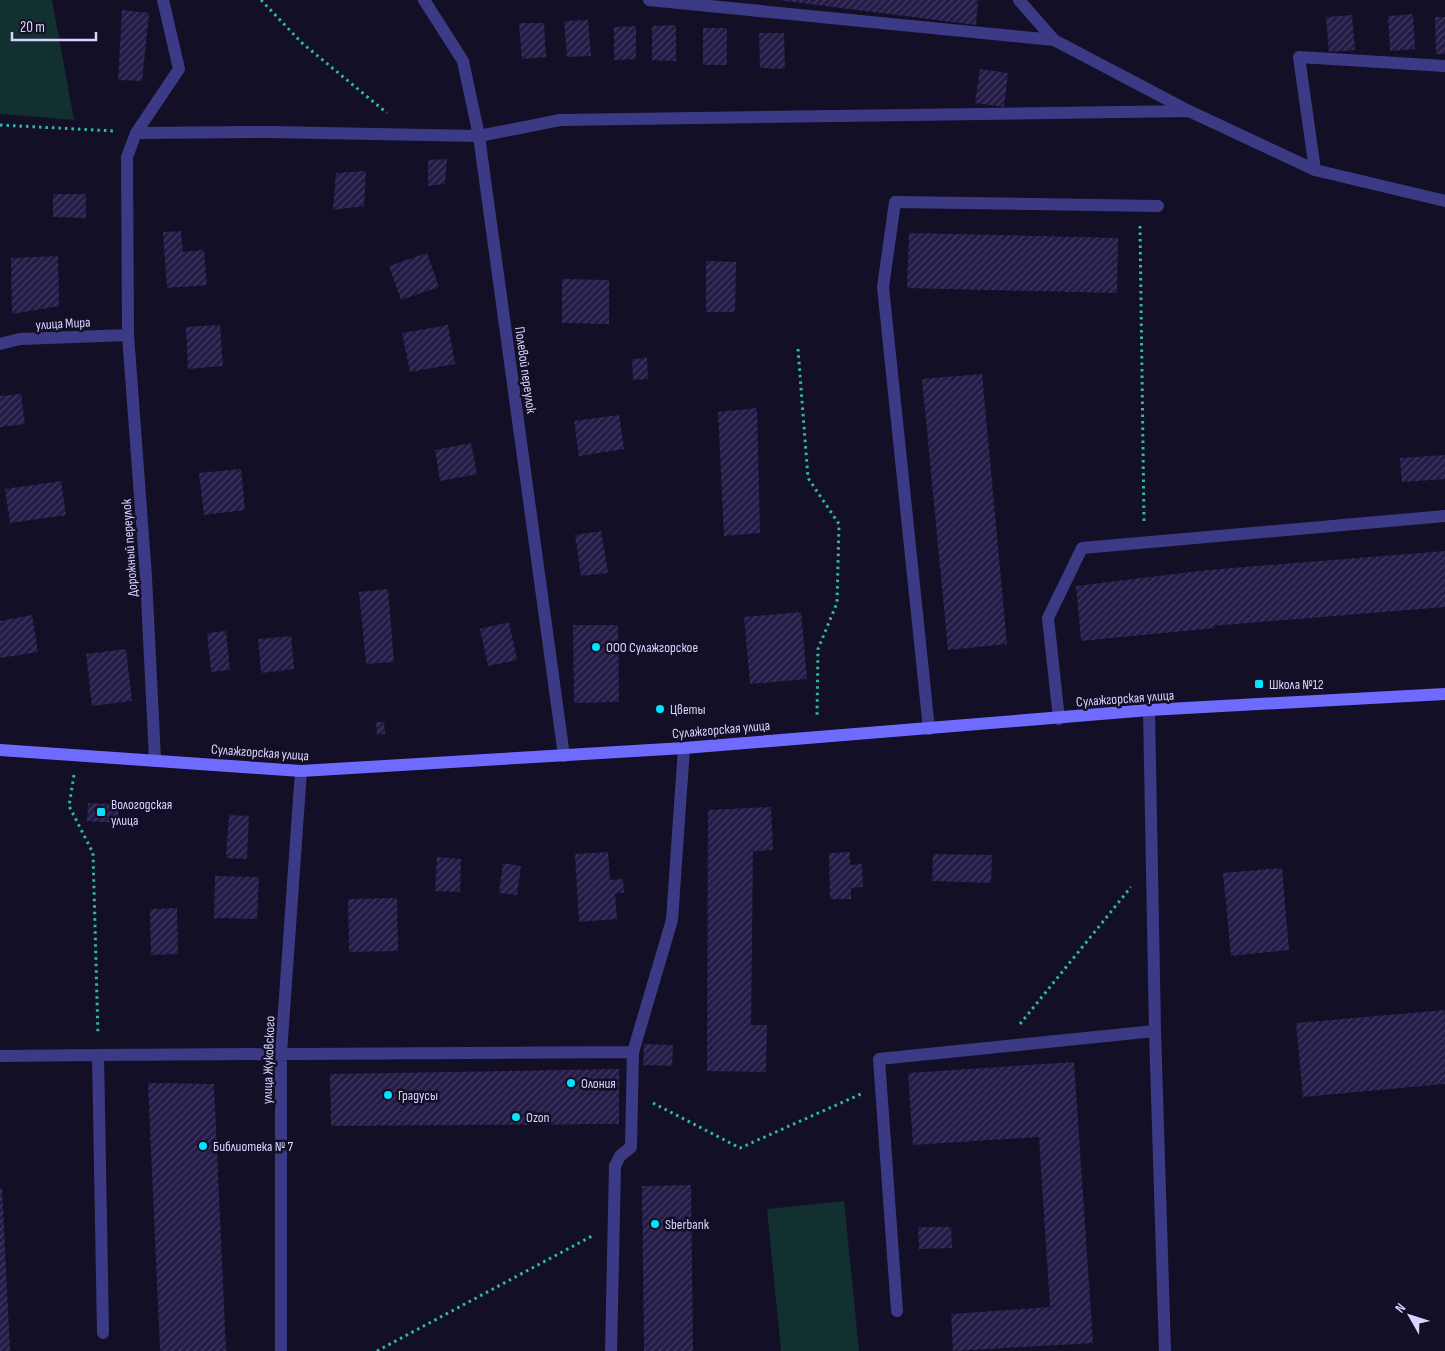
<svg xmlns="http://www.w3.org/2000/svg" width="1445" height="1351" viewBox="0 0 1445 1351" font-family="'Sofia Sans Condensed',sans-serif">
  <defs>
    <pattern id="building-hatch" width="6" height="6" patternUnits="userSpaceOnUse" patternTransform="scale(1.25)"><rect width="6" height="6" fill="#241b47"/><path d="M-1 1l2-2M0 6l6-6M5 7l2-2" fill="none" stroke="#433b63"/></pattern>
  </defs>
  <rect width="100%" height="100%" fill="#130f26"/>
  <path fill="#12302f" d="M0,0H52L74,120L0,114Z
    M844,1201L859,1351H781L767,1209Z"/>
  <path fill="url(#building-hatch)" d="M778,0H978L976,25Z
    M122,10L149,13L142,81L118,80Z
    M1413,14L1415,49L1390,51L1388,16Z
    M1352,15L1355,50L1329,52L1326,17Z
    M1435,17H1445V54H1436Z
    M588,20L591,56L567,57L564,21Z
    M519,23H544L546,57L522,59Z
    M676,25V61L652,60V26Z
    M636,26V59L614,60V27Z
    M703,28H727V65H703Z
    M759,33H784L785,69L760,68Z
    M980,69L1008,73L1004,107L975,103Z
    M447,159L445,184L428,186V160Z
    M366,171L364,206L333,210L336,173Z
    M53,194H86V218L53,217Z
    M181,231L183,252L204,250L207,285L167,288L163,232Z
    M909,233L1118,238L1117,293L907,288Z
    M427,253L439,287L401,300L389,266Z
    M58,256L59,306L12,314L11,258Z
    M706,261L736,262L735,312H706Z
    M562,279L609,280V324L562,323Z
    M220,325L223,366L188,369L186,327Z
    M448,325L455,364L410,372L402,333Z
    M647,358L648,379L633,380L632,359Z
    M982,374L1007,644L948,650L922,379Z
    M21,394L25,424L0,427V396Z
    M757,408L760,533L724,536L718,412Z
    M619,415L624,449L579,456L574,421Z
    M471,443L477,474L440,481L435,450Z
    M1445,455V479L1402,482L1400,458Z
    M241,469L245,510L204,515L199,473Z
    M61,481L66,515L10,523L5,489Z
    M601,531L608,573L581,576L575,535Z
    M1445,551V607L1212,626L1215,628L1081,641L1076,586L1208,570Z
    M388,589L394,662L366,664L359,592Z
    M801,612L807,679L750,684L744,617Z
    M32,615L38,652L0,658V621Z
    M509,622L517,660L488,666L480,629Z
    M573,625H618L619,702L574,703Z
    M226,631L230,670L211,672L207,633Z
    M291,636L294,669L261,673L258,639Z
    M126,649L132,701L92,706L86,654Z
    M376,722H384L385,734L377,735Z
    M88,803L118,804V823L87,821Z
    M771,807L773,850L753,851L751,1025H767L766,1072L707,1071L708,810Z
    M229,815L249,816L247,859L226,858Z
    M608,852L610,880L623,879L624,893H615L617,919L579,922L575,854Z
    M850,852V865L862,864L863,887L851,888V899H830L829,853Z
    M933,854L992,855L991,883L932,881Z
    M437,857L461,859L460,892L435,891Z
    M503,863L521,866L517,895L499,893Z
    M1282,868L1289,950L1231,956L1223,873Z
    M215,876L259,877L257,919L214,918Z
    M397,898L398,951L349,952L348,899Z
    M177,908L178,954L151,955L150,909Z
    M1445,1010V1084L1303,1097L1296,1023Z
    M644,1044L673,1045L672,1066L643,1065Z
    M1074,1062L1093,1343L953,1351L951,1314L1050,1307L1039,1137L913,1145L908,1073Z
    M619,1069V1124L331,1126L330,1074Z
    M148,1083L214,1084L226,1351H160Z
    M691,1185L693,1351H644L642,1186Z
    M0,1188H2L10,1351H0Z
    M918,1227H951L952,1248L919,1249Z"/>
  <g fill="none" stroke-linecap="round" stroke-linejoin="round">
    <path stroke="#2fb8b0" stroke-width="3" stroke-dasharray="2.5 4" stroke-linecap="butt" d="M261,0L302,43L387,113
      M0,125L114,131
      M1140,226L1144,522
      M798,349L808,478L839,524L837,603L818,649L817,717
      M74,775L69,806L93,853L98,1035
      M1020,1024L1131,887
      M653,1103L740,1148L861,1094
      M377,1351L592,1236"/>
    <path stroke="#3d3a85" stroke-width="12" d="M649,0L1054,40
      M1019,0L1054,40L1189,111L1315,170L1445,201
      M136,133L270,132L479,136L560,120L1189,111
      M1315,170L1299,57L1445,66
      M128,335L127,157L136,133L179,69L163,0
      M1059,719L1048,618L1082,548L1445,516
      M929,729L883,287L895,202L1158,206
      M1155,1031L1165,1351
      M0,1056L98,1055
      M897,1311L879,1059L1155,1031L1149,710
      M103,1333L98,1055L633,1052
      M281,1351V1053L301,771
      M611,1351L615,1166L620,1156L631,1147L633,1052L672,920L684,748"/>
    <path stroke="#3d3a85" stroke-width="12" d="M424,0L463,61L479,136L564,756
      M0,344L20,339L128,335L146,577L155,759"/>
    <path stroke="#6f6bff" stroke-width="12" d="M0,750L301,771L684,748L1149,710L1445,694"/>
  </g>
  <g fill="#00e5ff" stroke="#130f26" stroke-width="2">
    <circle cx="596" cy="647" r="5"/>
    <rect x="1254" y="679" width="10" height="10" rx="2.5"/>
    <circle cx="660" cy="709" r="5"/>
    <rect x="96" y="807" width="10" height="10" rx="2.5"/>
    <circle cx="571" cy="1083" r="5"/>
    <circle cx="388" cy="1095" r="5"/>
    <circle cx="516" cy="1117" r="5"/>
    <circle cx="203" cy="1146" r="5"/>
    <circle cx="655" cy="1224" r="5"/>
  </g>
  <g text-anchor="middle" stroke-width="5" stroke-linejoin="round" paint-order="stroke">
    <g font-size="14" fill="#d9d4ff" stroke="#130f26">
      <text transform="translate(63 323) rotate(-3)" y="5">улица Мира</text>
      <text transform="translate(526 370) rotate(82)" y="5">Полевой переулок</text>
      <text transform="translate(129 548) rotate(-94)" y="5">Дорожный переулок</text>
      <text transform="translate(1125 698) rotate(-4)" y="5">Сулажгорская улица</text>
      <text transform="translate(721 729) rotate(-5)" y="5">Сулажгорская улица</text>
      <text transform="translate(260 752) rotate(4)" y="5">Сулажгорская улица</text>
      <text transform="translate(268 1060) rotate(-88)" y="5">улица Жуковского</text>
    </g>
    <g font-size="14" fill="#d9d4ff" stroke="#130f26" text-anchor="start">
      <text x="606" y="652">ООО Сулажгорское</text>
      <text x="1269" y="689">Школа №12</text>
      <text x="670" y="714">Цветы</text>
      <text x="111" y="809">Вологодская<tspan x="111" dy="16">улица</tspan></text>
      <text x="581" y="1088">Олония</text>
      <text x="398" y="1100">Градусы</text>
      <text x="526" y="1122">Ozon</text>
      <text x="213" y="1151">Библиотека № 7</text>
      <text x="665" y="1229">Sberbank</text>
    </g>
  </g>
  <g transform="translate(1410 1316) rotate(309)" stroke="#130f26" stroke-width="4" paint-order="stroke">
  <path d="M0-4L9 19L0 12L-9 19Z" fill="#d9d4ff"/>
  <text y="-8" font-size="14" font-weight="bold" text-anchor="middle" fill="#d9d4ff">N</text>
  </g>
  <path d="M12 32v8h84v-8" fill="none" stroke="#d9d4ff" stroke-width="2.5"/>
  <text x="20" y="32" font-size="15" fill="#d9d4ff" stroke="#130f26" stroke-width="4" paint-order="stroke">20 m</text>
</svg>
